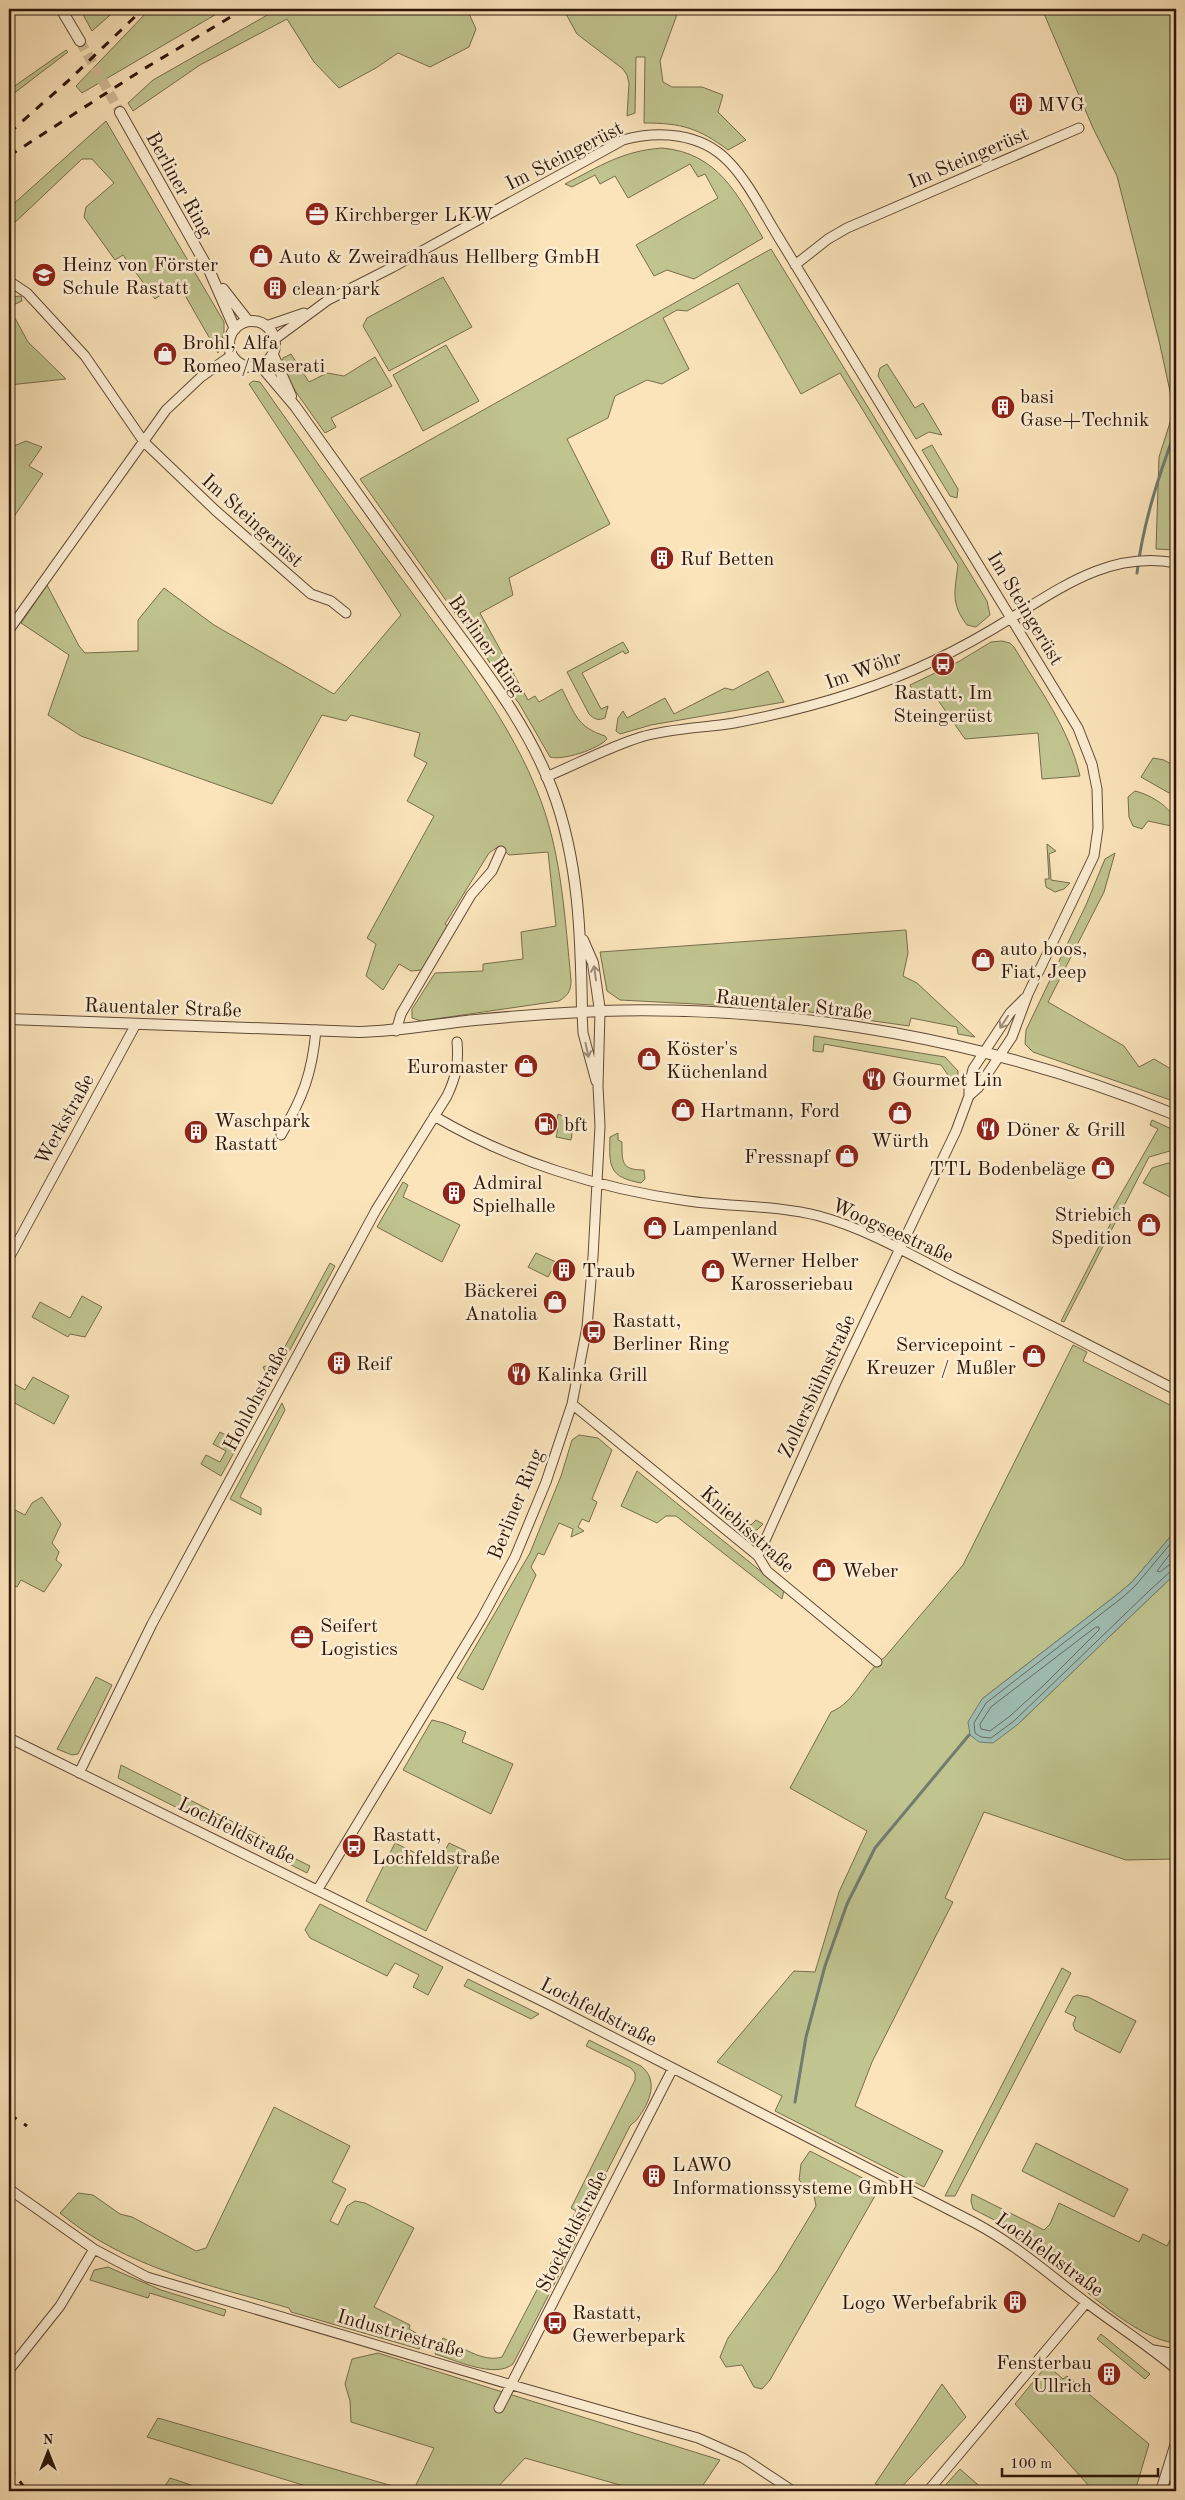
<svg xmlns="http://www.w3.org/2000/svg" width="1185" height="2500" viewBox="0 0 1185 2500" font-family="'Old Standard TT',serif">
  <rect width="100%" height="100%" fill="#fbe4ba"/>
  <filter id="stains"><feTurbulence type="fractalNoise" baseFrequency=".004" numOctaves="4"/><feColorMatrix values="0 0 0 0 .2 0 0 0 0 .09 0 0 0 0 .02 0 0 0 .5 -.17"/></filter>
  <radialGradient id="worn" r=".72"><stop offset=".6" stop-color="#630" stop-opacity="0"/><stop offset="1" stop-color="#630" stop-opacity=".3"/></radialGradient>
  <path fill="#c0c48f" stroke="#776d4c" d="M80,9H117L92,31Z
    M150,9H225L82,93L76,86Z
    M278,9H467L476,29L469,47L430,67L398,53L376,68L339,88L314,62L287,19L200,65L133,111L128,103L153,80Z
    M533,9H679L660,61L663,82L672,87H702L723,95L718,112L746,140L728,150C698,128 682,123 644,123L645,57H636L635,113L627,116L629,83L627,75L623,69L577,34L566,14Z
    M1042,9H1176V550L1156,549L1159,457L1174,410L1160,345L1117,176L1093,128Z
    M66,50L68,52L9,97V90Z
    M106,121L224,322V332L218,353L178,283L155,299L123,255L115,260L84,217L86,207L114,183L92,159H82L9,228V208Z
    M662,148C718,153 737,194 763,238L694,279L667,270L654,276L636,245L718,198L705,174L698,177L690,164L628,198L615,176L600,184L595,175L572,187L565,184C600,166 622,151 662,148Z
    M771,249L987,601L990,615L976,627L967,625C950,603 955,591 958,565L840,373L801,394L738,283L687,311L677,310L663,318L689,369L662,384L647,380L615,396L608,418L567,439L610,524L509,578L513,595L480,613L528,700L535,696L539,702L562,689C575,714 577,727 605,736L607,739C599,749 562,761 550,757L520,705L360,479Z
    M443,277L472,327L389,371L363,326L367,318Z
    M21,296L22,301L13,305L10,309L28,342L66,379L9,385V297Z
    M446,345L479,401L423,431L393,375Z
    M291,354L309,382L327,373L344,376L375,357L392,386L331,418L336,427L325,433L296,392L281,365L283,358Z
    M887,364L915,408L923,403L942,435L929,432L916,439L878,376L880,368Z
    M253,381L260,382C309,452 359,521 410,590C459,657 512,723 541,801C562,858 565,920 571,980C571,990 569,995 559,1001L421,1021L412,1018V1009L435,973L483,971V964L523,959L521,932L556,926L548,852L509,855L499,846L489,853L445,924L449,927L422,970L411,971L399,964L383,990L366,976L376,944L367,938L434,816L407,801L427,763L414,756L420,733L351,715L346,721L322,715L272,804L81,736L48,715L69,655L21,623L47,585L79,646L85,653L138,651V620L164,588L214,625L334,694L401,615L249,384Z
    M26,441L42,447L29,466L43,474L9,524V448Z
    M932,445L958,489L957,498L950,496L922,450Z
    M1002,641L1010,643L1014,647C1039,689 1069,728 1080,776L1042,779L1038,733L965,739L933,693L916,696L910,685L958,662L991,642Z
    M623,642L629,652L625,654L623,651L582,673L601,709L608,706L605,718C598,721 594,719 589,714L567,672Z
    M768,671L784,702L651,725L620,734L616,731L618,718L623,711L627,718L665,698L674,714L725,688L733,690Z
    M1153,758L1164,760L1176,767V790L1169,793L1141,777Z
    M1135,791C1151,795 1176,809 1176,827L1148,821L1142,829L1133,826L1129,817L1128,797Z
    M1047,844L1056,851L1049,854L1051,880L1070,883L1064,889L1055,892L1046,887L1045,879H1049Z
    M1115,853L1104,892L1048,1002L1124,1046L1139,1067L1154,1059L1176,1072V1086L1174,1090L1176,1092V1102L1033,1052L1025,1044L1026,1030L1086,905L1105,859Z
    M906,930L908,953L903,976L917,983L975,1037L958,1034L957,1027L911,1018L909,1026L789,1009L620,1000L607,991L600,952Z
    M814,1036L945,1057L958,1071L957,1088L952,1087L953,1082L941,1065L824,1044L823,1052L813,1051Z
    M558,1114C570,1118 574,1129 571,1140L556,1137C559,1128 556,1122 558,1114Z
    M1152,1120L1176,1131V1155L1170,1151L1149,1157L1064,1322L1061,1321L1116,1213L1112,1210L1158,1129L1150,1125Z
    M618,1133V1140L622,1142C622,1162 621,1170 644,1170L645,1179L641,1183C609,1177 609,1167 610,1137Z
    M1168,1163L1176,1164V1200L1143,1183L1152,1168Z
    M403,1182L408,1185L403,1197L460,1225L442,1262L377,1227Z
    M536,1253L556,1262L548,1277L528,1267Z
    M330,1263L335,1266L278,1372L273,1374L266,1373L263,1367L266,1366L273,1369Z
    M82,1296L102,1307L85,1337L70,1334L68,1337L32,1317L40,1302L70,1318Z
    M1073,1345L1087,1352L1083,1361L1176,1408V1530L1132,1582L1119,1593L982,1699L1017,1725L1176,1573V1859L1126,1860L984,1812L945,1898L953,1902L872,2062L855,2106L943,2151L924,2187L775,2111L782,2096L717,2062L794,1971L815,1972L839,1892L867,1831L790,1788L831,1712C857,1701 863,1673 885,1657L963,1565Z
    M33,1377L69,1396L54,1424L9,1400V1381L25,1390Z
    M282,1403L285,1410L240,1497L261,1508V1515L230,1499Z
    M245,1416L252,1420L221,1476L201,1464L206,1455L220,1462L226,1451L213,1444L220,1432L233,1439Z
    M579,1435L598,1438L612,1450L592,1499L597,1502L589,1522L582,1519L578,1527L584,1531L571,1537L573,1529L559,1523L544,1555L538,1553L531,1567L536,1575L483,1690L457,1678L530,1553L561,1476L572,1440Z
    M637,1471L784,1590L782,1599L676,1516H666L657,1523L621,1506Z
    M42,1497L61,1524L52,1543L59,1552L56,1560L62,1565L44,1592L21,1580L17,1587L9,1583V1507L25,1515L32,1503Z
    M715,1498L751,1525L756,1520L763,1524L757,1530L745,1531L740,1529L711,1504Z
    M96,1677L112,1685L78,1754L72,1755L57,1749Z
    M432,1720L444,1723L466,1732L462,1742L513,1764L491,1814L403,1770Z
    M121,1765L265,1838L264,1843L310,1866L307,1873L118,1778Z
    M395,1843L438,1864L449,1843L466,1851L426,1931L366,1901Z
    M320,1904L443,1967L428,1995L413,1987L419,1975L395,1963L387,1976L310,1938L305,1930Z
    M1062,1968L1071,1973L955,2196H945Z
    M468,1979L539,2014L531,2019L464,1986Z
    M1077,1995L1088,1997L1136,2021L1120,2053L1075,2030L1073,2024L1076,2017L1065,2012L1073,1997Z
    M589,2040L641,2066C659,2080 650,2102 638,2118C636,2122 633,2122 630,2126L593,2199L594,2206L583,2227L569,2225L576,2211L571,2208L635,2080V2073L631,2068L586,2046Z
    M274,2107L350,2146L332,2182L346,2189L330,2221L338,2225L347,2206L355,2201L365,2203L414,2228L374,2307L410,2325L409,2329L427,2339L419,2349L291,2312L289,2308C209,2285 126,2268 60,2213L78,2193L93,2195L120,2214L132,2217L196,2251L206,2248Z
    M1036,2143L1128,2189L1114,2217L1022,2171Z
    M810,2151L880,2187L770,2380L762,2389L754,2387L742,2365L726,2367L720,2357L728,2338L777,2271L816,2206L814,2195L799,2180L801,2164Z
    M972,2194L1044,2230L1050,2224L1059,2203L1139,2242L1143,2234L1167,2246L1176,2229V2343C1132,2340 1059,2266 1023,2238C1008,2226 990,2218 973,2209L971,2201Z
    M565,2236L576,2242L513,2364C495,2379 455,2360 435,2354L443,2338C460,2346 483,2363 502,2357Z
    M108,2267L161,2290L226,2310L224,2316L150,2293L148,2298L90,2280L94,2270Z
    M1101,2334L1150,2374L1145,2379L1097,2339Z
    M378,2353L720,2460L699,2491H641L525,2458L494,2491H413L434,2448L351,2422L350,2401L345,2384L352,2359Z
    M1047,2365L1063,2379L1067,2376L1149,2444L1135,2491H1087L1090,2487L1015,2404Z
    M942,2384L966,2417L898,2491L875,2484Z
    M158,2418L410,2491H322L147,2437Z
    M960,2469L985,2491H940Z
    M170,2478L209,2491H162Z"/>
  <path fill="#9fbeb4" stroke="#727b70" d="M1176,1530V1573L1017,1725L993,1743L979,1742L970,1735L968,1722L982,1699L1119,1593L1132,1582Z"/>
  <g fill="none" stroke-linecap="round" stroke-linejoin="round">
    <path stroke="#666a5f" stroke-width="1" d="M1176,1537L1136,1585L1123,1597L986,1703L974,1723L975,1733L981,1737L991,1738L1014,1721L1150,1590L1171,1571L1176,1569
      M1176,1546L1157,1571L1160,1572L1169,1565L1176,1563
      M1096,1627H1099V1630L1044,1685L1010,1716L990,1731L981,1729L980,1724L991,1707Z"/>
    <path stroke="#727b70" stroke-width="3" d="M1137,573C1143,523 1159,475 1176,429
      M795,2102L806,2037L825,1966L847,1904L875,1848L969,1735"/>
    <path stroke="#d2bb97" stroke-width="10" stroke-dasharray="10 5" stroke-linecap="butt" d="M80,41L120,112"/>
    <g stroke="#614a36" stroke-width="11">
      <path id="minor" d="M795,265L828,239L847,228L1079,128
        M12,283L27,293L85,356L144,442L215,510L311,594L331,601L346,613
        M266,326L304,313
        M275,339L328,300L393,267L623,140C659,130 701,133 728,161C748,181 764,214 779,238L1078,728L1092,764L1097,789L1098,828L1094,856L1028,994L1012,1037L978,1088L969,1096
        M9,630L166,410L201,377L232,355
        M546,777C577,764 609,747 641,737C671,728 704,728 734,723C802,710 871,691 933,661C961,648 989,632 1016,615C1066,584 1114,551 1176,563
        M582,1012L583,1033L596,1081
        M396,1031L401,1014L471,895L492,871L501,851
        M434,1116C510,1161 601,1189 688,1201C732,1207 776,1205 819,1216C867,1229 911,1255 954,1277C1029,1314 1103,1352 1176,1390
        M281,1135C303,1097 312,1074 316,1030
        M9,1258L136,1024
        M572,1404L758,1556L767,1571L877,1662
        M758,1556L835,1385L956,1131L969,1096V1085L973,1069L1010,1013L1025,998
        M9,1738L550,2005L975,2223C1018,2246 1048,2274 1087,2303C1117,2326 1148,2345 1176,2369
        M79,1773L152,1624L376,1210L447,1096C456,1077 459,1063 457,1042
        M318,1889L482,1618L515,1557L546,1482L572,1404L587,1327L593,1257L600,1126L598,1086L600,1011
        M9,2189L94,2249L147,2277L512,2385L698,2438L743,2458L793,2491
        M1154,2350L1176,2354
        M9,2370L60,2306L94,2249
        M499,2408L673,2068
        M928,2491L1086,2303"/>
    </g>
    <g stroke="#614a36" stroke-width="12">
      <path id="tertiary" d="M61,9L80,41
        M120,112L210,272L235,329
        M223,289L248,321
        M229 344a23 23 0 1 1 46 0a23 23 0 1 1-46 0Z
        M273,355L291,396
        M261,366L295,406C344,475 393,544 442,612C483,668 527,723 552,789C579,860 581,937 582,1012
        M583,940L593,963L600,1011
        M9,1019L359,1032C398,1031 436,1024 475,1020C517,1016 559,1013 600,1011C797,1005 994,1041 1176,1115
        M1161,2491L1176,2443"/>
    </g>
    <use href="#minor" stroke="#fcedd2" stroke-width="9"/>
    <use href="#tertiary" stroke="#fcedd2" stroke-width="10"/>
    <path stroke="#2e160a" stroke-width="3" stroke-dasharray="9 9" stroke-linecap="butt" d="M9,133L68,81L143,9
      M9,156L142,70L244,9
      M9,2114L27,2126
      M9,2467L27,2491"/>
  </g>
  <defs><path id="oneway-shaft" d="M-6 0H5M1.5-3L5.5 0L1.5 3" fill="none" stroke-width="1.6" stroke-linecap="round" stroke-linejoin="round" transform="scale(1.25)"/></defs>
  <g stroke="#9f8c78">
    <use href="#oneway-shaft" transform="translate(595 973) rotate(-98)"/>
    <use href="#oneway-shaft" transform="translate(1004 1022) rotate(123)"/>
    <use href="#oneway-shaft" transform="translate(587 1050) rotate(78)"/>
  </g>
  <defs>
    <g id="building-disc" transform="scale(1.25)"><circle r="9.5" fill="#8f2418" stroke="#fcedd2"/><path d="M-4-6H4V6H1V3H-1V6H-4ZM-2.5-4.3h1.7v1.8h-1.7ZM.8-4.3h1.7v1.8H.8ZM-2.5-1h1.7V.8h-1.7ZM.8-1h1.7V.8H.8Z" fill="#fff"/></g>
    <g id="office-disc" transform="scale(1.25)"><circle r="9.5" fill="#8f2418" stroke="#fcedd2"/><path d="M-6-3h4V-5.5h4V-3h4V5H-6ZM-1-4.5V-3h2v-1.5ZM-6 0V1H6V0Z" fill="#fff"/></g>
    <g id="shop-disc" transform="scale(1.25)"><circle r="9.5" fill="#8f2418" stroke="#fcedd2"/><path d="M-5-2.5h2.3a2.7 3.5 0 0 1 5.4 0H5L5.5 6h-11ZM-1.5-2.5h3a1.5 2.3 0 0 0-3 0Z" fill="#fff"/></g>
    <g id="school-disc" transform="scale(1.25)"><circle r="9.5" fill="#8f2418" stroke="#fcedd2"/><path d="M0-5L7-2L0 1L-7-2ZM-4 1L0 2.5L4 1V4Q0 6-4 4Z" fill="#fff"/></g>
    <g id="bus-disc" transform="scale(1.25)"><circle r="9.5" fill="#8f2418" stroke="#fcedd2"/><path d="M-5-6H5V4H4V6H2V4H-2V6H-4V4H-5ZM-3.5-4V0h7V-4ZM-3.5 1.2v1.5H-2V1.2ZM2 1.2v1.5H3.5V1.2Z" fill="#fff"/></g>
    <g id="restaurant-disc" transform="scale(1.25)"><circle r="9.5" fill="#8f2418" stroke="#fcedd2"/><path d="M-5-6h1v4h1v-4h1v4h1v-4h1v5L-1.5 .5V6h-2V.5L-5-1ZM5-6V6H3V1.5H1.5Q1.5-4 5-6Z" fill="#fff"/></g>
    <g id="fuel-disc" transform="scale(1.25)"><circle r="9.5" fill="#8f2418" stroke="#fcedd2"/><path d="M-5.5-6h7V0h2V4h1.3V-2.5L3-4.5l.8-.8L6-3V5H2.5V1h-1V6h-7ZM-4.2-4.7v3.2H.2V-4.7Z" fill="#fff"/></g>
  </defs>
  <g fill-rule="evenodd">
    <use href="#building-disc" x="1021" y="104"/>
    <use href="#office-disc" x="317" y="214"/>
    <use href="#shop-disc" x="261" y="256"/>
    <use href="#school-disc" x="44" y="275"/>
    <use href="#building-disc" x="275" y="288"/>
    <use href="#shop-disc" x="165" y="354"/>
    <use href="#building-disc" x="1003" y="407"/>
    <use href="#building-disc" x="662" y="558"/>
    <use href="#bus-disc" x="943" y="664"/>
    <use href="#shop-disc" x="983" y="960"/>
    <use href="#shop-disc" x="649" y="1059"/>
    <use href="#shop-disc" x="526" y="1066"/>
    <use href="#restaurant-disc" x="874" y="1079"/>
    <use href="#shop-disc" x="683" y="1110"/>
    <use href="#shop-disc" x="900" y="1113"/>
    <use href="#fuel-disc" x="546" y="1124"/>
    <use href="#restaurant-disc" x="988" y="1129"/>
    <use href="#building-disc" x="196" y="1132"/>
    <use href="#shop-disc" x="847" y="1156"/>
    <use href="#shop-disc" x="1103" y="1168"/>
    <use href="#building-disc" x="454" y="1193"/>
    <use href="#shop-disc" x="1149" y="1225"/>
    <use href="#shop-disc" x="655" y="1228"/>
    <use href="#building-disc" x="564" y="1270"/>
    <use href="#shop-disc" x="713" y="1271"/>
    <use href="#shop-disc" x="555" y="1302"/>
    <use href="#bus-disc" x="594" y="1332"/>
    <use href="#shop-disc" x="1034" y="1356"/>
    <use href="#building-disc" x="339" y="1363"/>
    <use href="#restaurant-disc" x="519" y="1374"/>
    <use href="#shop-disc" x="824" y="1570"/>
    <use href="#office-disc" x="302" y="1637"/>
    <use href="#bus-disc" x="354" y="1846"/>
    <use href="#building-disc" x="654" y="2176"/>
    <use href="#building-disc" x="1015" y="2302"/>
    <use href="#bus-disc" x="555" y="2323"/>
    <use href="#building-disc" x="1109" y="2374"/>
  </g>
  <g text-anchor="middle" stroke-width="5" stroke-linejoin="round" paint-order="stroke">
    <g font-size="20" fill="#2e160a" stroke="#fcedd2" text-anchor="start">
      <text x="1038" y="111">MVG</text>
      <text x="334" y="221">Kirchberger LKW</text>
      <text x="278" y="263">Auto &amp; Zweiradhaus Hellberg GmbH</text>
      <text x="62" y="271">Heinz von Förster<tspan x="62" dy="23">Schule Rastatt</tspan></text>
      <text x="292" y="295">clean park</text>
      <text x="182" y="349">Brohl, Alfa<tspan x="182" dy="23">Romeo/Maserati</tspan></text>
      <text x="1020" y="403">basi<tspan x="1020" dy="23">Gase+Technik</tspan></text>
      <text x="680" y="565">Ruf Betten</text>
      <text x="943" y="699" text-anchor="middle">Rastatt, Im<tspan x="943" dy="23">Steingerüst</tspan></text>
      <text x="1000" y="955">auto boos,<tspan x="1000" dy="23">Fiat, Jeep</tspan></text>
      <text x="666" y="1055">Köster's<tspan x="666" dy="23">Küchenland</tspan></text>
      <text x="508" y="1073" text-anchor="end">Euromaster</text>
      <text x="892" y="1086">Gourmet Lin</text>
      <text x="700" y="1117">Hartmann, Ford</text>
      <text x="214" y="1127">Waschpark<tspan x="214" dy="23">Rastatt</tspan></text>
      <text x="564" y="1131">bft</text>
      <text x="1006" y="1136">Döner &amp; Grill</text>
      <text x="900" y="1147" text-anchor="middle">Würth</text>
      <text x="830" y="1163" text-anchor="end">Fressnapf</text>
      <text x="1086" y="1175" text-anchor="end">TTL Bodenbeläge</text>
      <text x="472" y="1189">Admiral<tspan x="472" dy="23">Spielhalle</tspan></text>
      <text x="1132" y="1221" text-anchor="end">Striebich<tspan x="1132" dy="23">Spedition</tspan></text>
      <text x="672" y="1235">Lampenland</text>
      <text x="730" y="1267">Werner Helber<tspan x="730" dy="23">Karosseriebau</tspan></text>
      <text x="582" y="1277">Traub</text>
      <text x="538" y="1297" text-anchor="end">Bäckerei<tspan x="538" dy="23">Anatolia</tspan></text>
      <text x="612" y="1327">Rastatt,<tspan x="612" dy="23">Berliner Ring</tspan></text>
      <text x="1016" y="1351" text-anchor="end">Servicepoint -<tspan x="1016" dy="23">Kreuzer / Mußler</tspan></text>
      <text x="356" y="1370">Reif</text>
      <text x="536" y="1381">Kalinka Grill</text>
      <text x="842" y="1577">Weber</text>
      <text x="320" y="1632">Seifert<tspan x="320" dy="23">Logistics</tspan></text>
      <text x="372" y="1841">Rastatt,<tspan x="372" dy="23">Lochfeldstraße</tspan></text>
      <text x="672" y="2171">LAWO<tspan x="672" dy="23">Informationssysteme GmbH</tspan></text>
      <text x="998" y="2309" text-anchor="end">Logo Werbefabrik</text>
      <text x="572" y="2319">Rastatt,<tspan x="572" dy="23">Gewerbepark</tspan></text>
      <text x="1092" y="2369" text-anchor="end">Fensterbau<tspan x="1092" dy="23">Ullrich</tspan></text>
    </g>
    <g font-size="20" fill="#2e160a" stroke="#fcedd2">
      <text transform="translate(564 155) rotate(-27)" y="7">Im Steingerüst</text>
      <text transform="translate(968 157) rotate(-23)" y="7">Im Steingerüst</text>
      <text transform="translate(180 184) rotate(61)" y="7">Berliner Ring</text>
      <text transform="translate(253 520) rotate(42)" y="7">Im Steingerüst</text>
      <text transform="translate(1026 608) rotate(59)" y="7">Im Steingerüst</text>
      <text transform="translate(487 645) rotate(55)" y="7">Berliner Ring</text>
      <text transform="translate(863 669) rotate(-20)" y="7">Im Wöhr</text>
      <text transform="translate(794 1004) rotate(6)" y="7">Rauentaler Straße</text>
      <text transform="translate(163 1007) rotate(2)" y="7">Rauentaler Straße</text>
      <text transform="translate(64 1119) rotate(-61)" y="7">Werkstraße</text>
      <text transform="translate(893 1230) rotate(24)" y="7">Woogseestraße</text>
      <text transform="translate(816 1386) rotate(-65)" y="7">Zollersbühnstraße</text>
      <text transform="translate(255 1398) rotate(-62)" y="7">Hohlohstraße</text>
      <text transform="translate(515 1504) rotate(-68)" y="7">Berliner Ring</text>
      <text transform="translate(748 1529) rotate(42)" y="7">Kniebisstraße</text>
      <text transform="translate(237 1830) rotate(26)" y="7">Lochfeldstraße</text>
      <text transform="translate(599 2011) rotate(27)" y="7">Lochfeldstraße</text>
      <text transform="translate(571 2231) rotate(-63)" y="7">Stockfeldstraße</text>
      <text transform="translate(1050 2254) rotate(36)" y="7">Lochfeldstraße</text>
      <text transform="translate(401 2333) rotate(16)" y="7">Industriestraße</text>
    </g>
  </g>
  <rect width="1185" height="2500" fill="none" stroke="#fbe4ba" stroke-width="30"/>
  <rect x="10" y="10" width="1165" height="2480" fill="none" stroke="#2e160a" stroke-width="2.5"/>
  <rect x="15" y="15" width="1155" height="2470" fill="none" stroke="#2e160a"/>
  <g transform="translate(48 2452)" stroke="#fcedd2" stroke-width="4" paint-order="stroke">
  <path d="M0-4L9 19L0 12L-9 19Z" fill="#2e160a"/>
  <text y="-8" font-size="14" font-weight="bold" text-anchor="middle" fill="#2e160a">N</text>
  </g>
  <path d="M1002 2468v8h156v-8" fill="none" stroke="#2e160a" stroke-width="2.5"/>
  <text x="1010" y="2468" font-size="15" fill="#2e160a" stroke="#fcedd2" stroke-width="4" paint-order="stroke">100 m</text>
  <rect width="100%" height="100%" filter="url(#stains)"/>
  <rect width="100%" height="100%" fill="url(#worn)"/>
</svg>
